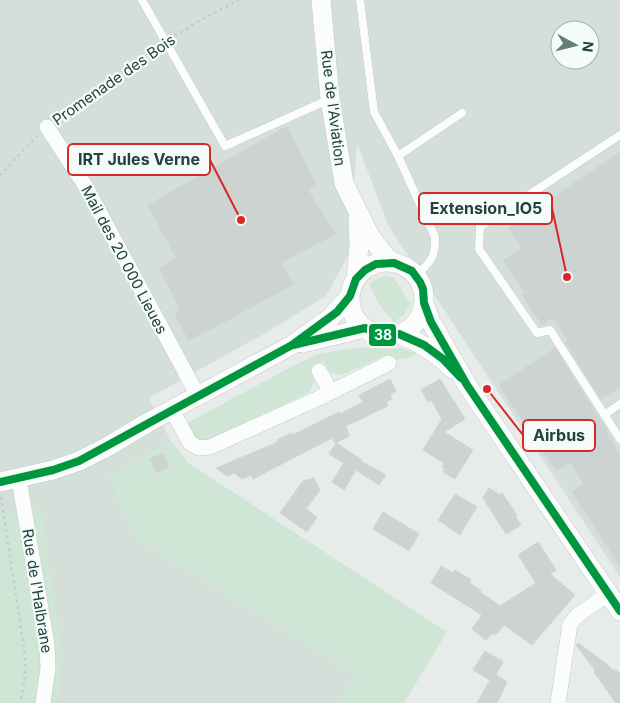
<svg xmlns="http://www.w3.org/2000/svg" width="620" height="703" viewBox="0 0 620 703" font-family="Inter,sans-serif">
  <rect width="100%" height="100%" fill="#e7ecea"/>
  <path fill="#d4dfda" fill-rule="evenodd" d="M0,0H620V577L388,225L357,143L348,256L326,296L269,331L149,398L171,441L109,477L138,539L355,674L340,703H55L59,691L39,504L0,515ZM560,30H590V60H560Z"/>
  <path fill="#cfe6d6" d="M384,276L393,277L411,304L403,316L394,322L378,303L369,284L374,280Z
    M367,347L401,348L416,353L411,357L388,361L385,355L342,375L331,373L323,361L311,367C315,377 316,383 309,392L209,440H195L184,425L287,369L318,354L340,350Z
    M171,441L187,462L447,632L404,703H340L354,674L138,539L109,477Z
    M40,504L62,653L59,691L55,703H0V515Z"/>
  <path fill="#cdd3d1" stroke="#cfd5d3" d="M287,126L316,185L308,190L335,234L281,263L294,284L189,341L175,314L180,308L159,268L176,258L148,205Z
    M620,152V387L601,399L565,342L568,340L553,318L542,325L522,295L525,293L503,260L522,248L508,228Z
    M555,348L607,431L606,432L620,454V566L572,492L584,484L570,462L556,471L499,385Z
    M390,379L396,391L390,394L392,399L386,402L388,406L346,426L349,436L336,443L362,460L361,461L386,475L379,485L356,470L344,490L332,482L344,463L329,454L334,446L337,447L332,438L253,479L251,475L242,479L234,473L227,476L216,468L278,442L277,440L292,433L293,435L339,412L340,414L363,402L359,395Z
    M440,379L465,419L444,432L473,450L455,479L443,472L445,468L442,467L444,463L423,450L442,419L431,400L428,402L421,390Z
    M163,453L169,467L156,473L150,459Z
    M314,478L320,490L306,509L317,517L307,532L280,513L303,481Z
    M489,488L500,495L502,493L517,515L515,516L521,525L506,534L483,498Z
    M455,494L477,507L460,535L438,520Z
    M383,512L419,534L409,551L373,529Z
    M538,542L556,570L550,574L575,595L532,645L504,625L498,633L490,635L486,640L472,629L482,615L431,583L441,566L453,573L455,570L471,580L469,583L481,590L480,592L500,606L536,583L518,555Z
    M578,643L608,665L612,670L614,669L620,673V703H616L594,672L595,670L576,645Z
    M485,651L503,662L496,675L507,682L497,703H477L490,680L473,670Z"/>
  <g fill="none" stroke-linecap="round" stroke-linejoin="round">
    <g stroke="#c4c9c7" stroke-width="9">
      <path id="service" d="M142,0L225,146L330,99
        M360,0L374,112L398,156L435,237C436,258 430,262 416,276
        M620,135L480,227L479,249L537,333L550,330L620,439
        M398,156L462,113
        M604,415L620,404"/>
    </g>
    <g stroke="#c4c9c7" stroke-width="16">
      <path id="minor" d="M47,127L86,187L198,396
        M319,371L331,392
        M172,410L190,443L199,448L210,447L319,398L389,363
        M19,479L47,645L48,668L43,703
        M558,703L570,624L578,615L608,594"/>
    </g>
    <g stroke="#c4c9c7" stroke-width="20">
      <path id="tertiary" d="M321,0L330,99L344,183L370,236L386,257L394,263
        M350 299a37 37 0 1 1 74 0a37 37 0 1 1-74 0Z
        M356,279L359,245L358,219
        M424,303L431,322L467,385L620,611
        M399,334C420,342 437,353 453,369
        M302,343L365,328
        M0,482L53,470L79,461L107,447L147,423L292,345L330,318L350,296"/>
    </g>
    <path stroke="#c2ccc9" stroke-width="2.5" stroke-dasharray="2.5 4" stroke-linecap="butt" d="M175,36L199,21L239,0
      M59,118L128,67L158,47
      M0,175L37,136
      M370,344L387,345
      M1,497L24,648C26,668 25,684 20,703"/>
    <use href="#service" stroke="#fbfcfc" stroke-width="8"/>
    <use href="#minor" stroke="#fbfcfc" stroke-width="15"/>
    <use href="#tertiary" stroke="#fbfcfc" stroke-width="19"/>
    <g stroke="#f5fbf8" stroke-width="11">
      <path id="bus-1" d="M293,345L365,328L381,335L399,334L424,345L443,359L461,378
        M0,482L53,470L79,461L292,345L337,312L350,296L356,279L365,270L376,264L394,263L412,271L420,282L423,289L424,303L431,322L467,385L620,611"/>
    </g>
    <use href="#bus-1" stroke="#009640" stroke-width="8"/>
  </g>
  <g text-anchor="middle" stroke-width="4.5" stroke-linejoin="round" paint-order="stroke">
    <g font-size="15" fill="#214339" stroke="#f5fbf8">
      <text transform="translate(114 80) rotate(-35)" y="5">Promenade des Bois</text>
      <text transform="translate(333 108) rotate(83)" y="5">Rue de l'Aviation</text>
      <text transform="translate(124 260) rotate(62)" y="5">Mail des 20 000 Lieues</text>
      <text transform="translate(37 591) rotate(81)" y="5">Rue de l'Halbrane</text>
    </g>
  </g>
  <path fill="none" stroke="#d62828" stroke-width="2" d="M241 220L210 160M567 277L552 208M487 389L523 435"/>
  <g fill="#d62828" stroke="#f5fbf8" stroke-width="2">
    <circle cx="241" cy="220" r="5"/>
    <circle cx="567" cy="277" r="5"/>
    <circle cx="487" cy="389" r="5"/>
  </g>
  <g fill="#f5fbf8" stroke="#d62828" stroke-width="2">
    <rect x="68" y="144" width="142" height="31" rx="5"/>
    <rect x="419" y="193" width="133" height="31" rx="5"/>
    <rect x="523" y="420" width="72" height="31" rx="5"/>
  </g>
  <g font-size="16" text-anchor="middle" font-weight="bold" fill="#214339">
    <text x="139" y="165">IRT Jules Verne</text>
    <text x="486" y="214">Extension_IO5</text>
    <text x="559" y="441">Airbus</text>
  </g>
  <rect stroke="#f5fbf8" stroke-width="2" x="368" y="323" width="29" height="24" rx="5" fill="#009640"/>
  <g font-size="14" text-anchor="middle" font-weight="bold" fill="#fff">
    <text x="383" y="340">38</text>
  </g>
  <g transform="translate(575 45) rotate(97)"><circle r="24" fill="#f5fbf8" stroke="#a0b1ac"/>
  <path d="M0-4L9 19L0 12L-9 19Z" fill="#667e77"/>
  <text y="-8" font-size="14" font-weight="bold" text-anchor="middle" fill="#214339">N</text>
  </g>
</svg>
